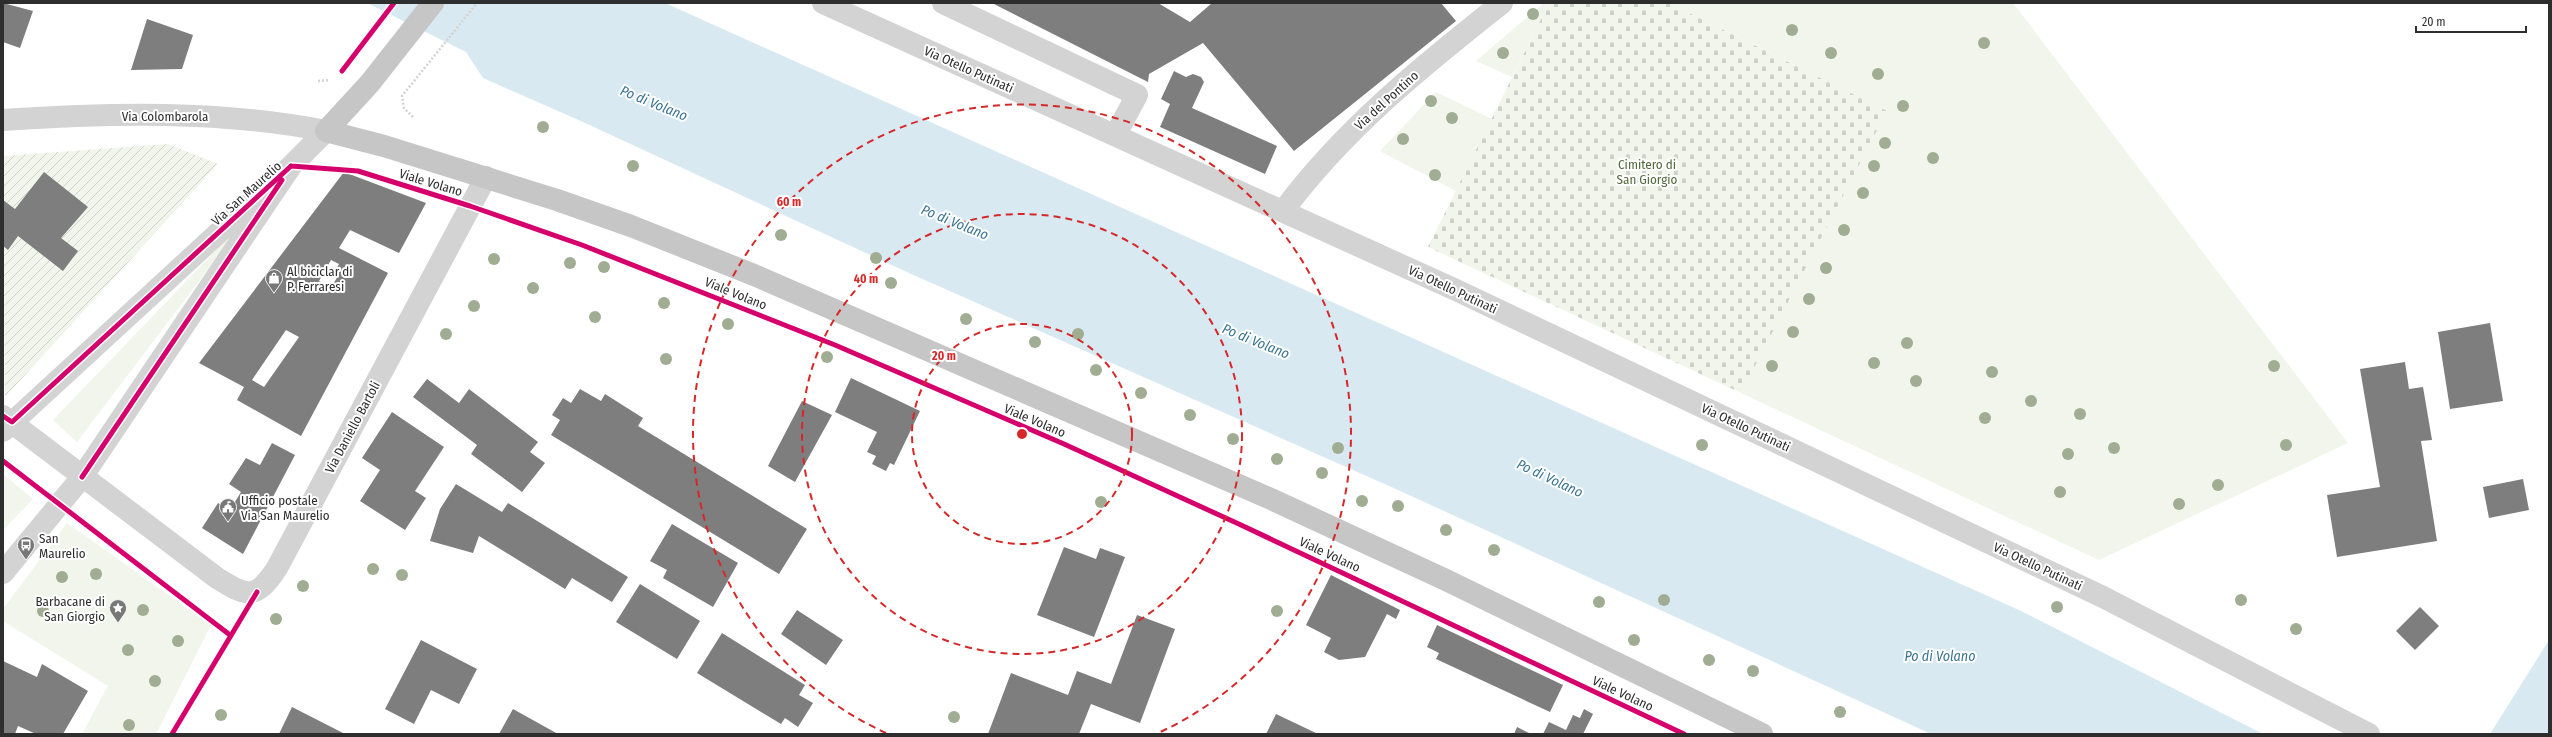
<svg xmlns="http://www.w3.org/2000/svg" width="2552" height="737" viewBox="0 0 2552 737" font-family="'Fira Sans Condensed',sans-serif">
  <defs>
    <pattern id="cemetery-stones" width="16" height="16" patternUnits="userSpaceOnUse"><rect width="16" height="16" fill="#f1f5eb"/><path d="M2 7V4a2 2 0 0 1 4 0v3zM10 15v-3a2 2 0 0 1 4 0v3z" fill="#cfd2ca"/></pattern>
    <pattern id="garden-furrows" width="10" height="10" patternUnits="userSpaceOnUse"><rect width="10" height="10" fill="#f1f5eb"/><path d="M-1 1l2-2M0 10L10 0M9 11l2-2" fill="none" stroke="#cfd2ca"/></pattern>
  </defs>
  <rect width="100%" height="100%" fill="#fff"/>
  <path fill="#f1f5eb" d="M1544,3H1549L1512,77L1476,61Z
    M1669,3H2013L2348,443L2099,560L1741,393L1887,111Z
    M1436,92L1492,119L1456,191L1380,151Z
    M246,219L77,442L53,420Z
    M3,474L33,499L3,530Z
    M67,523L211,625L156,734H82L108,686L3,621V609Z"/>
  <path fill="url(#cemetery-stones)" d="M1549,3H1669L1887,111L1741,393L1428,247Z"/>
  <path fill="url(#garden-furrows)" d="M168,144L218,164L5,397L3,156Z"/>
  <path fill="#d8e9f2" d="M367,3H665L2019,610L2263,734H1931L1398,490L909,273L583,122L483,78L466,52Z
    M2549,640V734H2490Z"/>
  <path fill="#7e7e7e" fill-rule="evenodd" d="M3,3L33,11L20,48L3,42Z
    M992,3H1158L1190,22L1212,3H1441L1456,21L1294,151L1203,43L1149,74L1148,82Z
    M147,19L193,35L182,69L131,70Z
    M1174,71L1186,77L1193,74L1201,77L1204,82L1192,108L1277,146L1265,174L1160,127L1170,104L1161,99Z
    M44,172L88,207L61,238L78,251L63,271L18,236L8,250L3,246V200L15,209Z
    M344,172L426,203L399,253L350,230L339,248L388,273L301,436L237,400L244,387L199,363ZM331,260L339,264L335,272L339,274L331,288L319,281ZM286,330L299,337L264,387L252,380Z
    M2490,323L2503,401L2450,409L2438,332Z
    M2405,362L2409,389L2423,387L2432,440L2421,441L2437,541L2337,557L2327,495L2380,487L2360,369Z
    M851,378L920,411L894,465L890,463L886,471L872,464L876,456L867,452L877,432L835,412Z
    M427,379L459,403L469,389L538,442L530,452L545,463L522,492L471,454L477,445L413,397Z
    M580,389L601,401L605,394L643,418L638,426L807,529L779,574L551,435L560,420L552,415L563,398L571,403Z
    M802,401L832,415L795,482L768,466Z
    M392,412L444,447L415,491L426,498L405,530L360,501L380,470L362,458Z
    M272,443L295,455L243,554L202,528L218,503L230,510L241,492L229,484L246,458L260,465Z
    M2523,479L2529,510L2489,518L2483,487Z
    M456,484L502,512L508,503L628,577L612,602L572,578L565,589L479,536L473,553L430,541L440,509Z
    M672,524L738,563L713,607L663,578L667,570L650,561Z
    M1064,547L1096,559L1100,548L1125,557L1094,637L1037,615Z
    M1331,575L1400,610L1396,619L1387,614L1365,657L1339,660L1324,652L1331,638L1306,625Z
    M640,584L700,621L677,659L616,622Z
    M2420,607L2439,626L2415,650L2396,631Z
    M797,610L843,640L826,665L781,634Z
    M1137,615L1175,629L1140,723L1091,704L1079,734H988L1011,673L1068,695L1077,671L1111,684Z
    M1437,625L1563,685L1550,712L1436,659L1439,653L1427,647Z
    M722,633L805,685L799,695L813,703L798,727L785,718L781,724L697,673Z
    M421,640L477,669L459,704L431,690L414,724L385,709Z
    M3,661L37,677L42,664L88,691L63,734H36L18,726L15,734H3Z
    M292,707L345,734H279Z
    M513,709L558,734H499Z
    M1584,709L1593,714L1583,734H1543L1549,722L1566,730L1573,715L1580,718Z
    M1276,714L1318,734H1266Z
    M1517,727L1531,734H1514Z"/>
  <g fill="none" stroke-linecap="round" stroke-linejoin="round">
    <path stroke="#d3d3d3" stroke-width="2.5" stroke-dasharray="2 2" stroke-linecap="butt" d="M318,81L330,80
      M413,117L404,108L402,96L477,3"/>
    <path stroke="#d3d3d3" stroke-width="22" d="M823,3L1456,290L2103,597L2369,734
      M943,3L1137,95L1116,134
      M3,120C110,113 220,110 326,131
      M1283,211C1344,129 1422,66 1502,3
      M3,416L217,578C247,597 256,600 277,568L486,177
      M3,431L291,166L326,131
      M3,573L82,477L291,166"/>
    <path stroke="#c6c6c6" stroke-width="22" d="M326,131L384,146L557,200L631,226L754,275L1271,499L1446,580L1762,734
      M326,131L370,83L433,3"/>
    <g stroke="#fff" stroke-width="8">
      <path id="cycleway" d="M342,71L394,3
        M291,166L358,171L470,206L582,245L835,345L1064,444L1241,525L1684,734
        M3,416L12,422L291,166
        M3,461L230,635
        M82,477L282,180
        M172,734L257,592"/>
    </g>
    <use href="#cycleway" stroke="#d6006c" stroke-width="5"/>
  </g>
  <g fill="#a1ad93">
    <circle cx="1533" cy="14" r="6"/>
    <circle cx="1792" cy="30" r="6"/>
    <circle cx="1984" cy="43" r="6"/>
    <circle cx="1503" cy="53" r="6"/>
    <circle cx="1831" cy="53" r="6"/>
    <circle cx="1878" cy="74" r="6"/>
    <circle cx="1431" cy="101" r="6"/>
    <circle cx="1903" cy="106" r="6"/>
    <circle cx="1452" cy="118" r="6"/>
    <circle cx="543" cy="127" r="6"/>
    <circle cx="1403" cy="139" r="6"/>
    <circle cx="1885" cy="143" r="6"/>
    <circle cx="1933" cy="158" r="6"/>
    <circle cx="633" cy="166" r="6"/>
    <circle cx="1874" cy="166" r="6"/>
    <circle cx="1435" cy="175" r="6"/>
    <circle cx="1863" cy="193" r="6"/>
    <circle cx="1844" cy="230" r="6"/>
    <circle cx="781" cy="235" r="6"/>
    <circle cx="876" cy="258" r="6"/>
    <circle cx="494" cy="259" r="6"/>
    <circle cx="570" cy="263" r="6"/>
    <circle cx="604" cy="267" r="6"/>
    <circle cx="1826" cy="268" r="6"/>
    <circle cx="891" cy="283" r="6"/>
    <circle cx="533" cy="288" r="6"/>
    <circle cx="1809" cy="299" r="6"/>
    <circle cx="664" cy="303" r="6"/>
    <circle cx="474" cy="306" r="6"/>
    <circle cx="595" cy="317" r="6"/>
    <circle cx="966" cy="319" r="6"/>
    <circle cx="728" cy="324" r="6"/>
    <circle cx="1793" cy="332" r="6"/>
    <circle cx="446" cy="334" r="6"/>
    <circle cx="1078" cy="334" r="6"/>
    <circle cx="1035" cy="342" r="6"/>
    <circle cx="1907" cy="343" r="6"/>
    <circle cx="827" cy="357" r="6"/>
    <circle cx="666" cy="359" r="6"/>
    <circle cx="1874" cy="363" r="6"/>
    <circle cx="1772" cy="366" r="6"/>
    <circle cx="2274" cy="366" r="6"/>
    <circle cx="1096" cy="370" r="6"/>
    <circle cx="1992" cy="372" r="6"/>
    <circle cx="1916" cy="381" r="6"/>
    <circle cx="1141" cy="393" r="6"/>
    <circle cx="2031" cy="401" r="6"/>
    <circle cx="2080" cy="414" r="6"/>
    <circle cx="1190" cy="415" r="6"/>
    <circle cx="1985" cy="418" r="6"/>
    <circle cx="1233" cy="439" r="6"/>
    <circle cx="1702" cy="445" r="6"/>
    <circle cx="2286" cy="445" r="6"/>
    <circle cx="1338" cy="448" r="6"/>
    <circle cx="2114" cy="448" r="6"/>
    <circle cx="2068" cy="454" r="6"/>
    <circle cx="1277" cy="459" r="6"/>
    <circle cx="1322" cy="473" r="6"/>
    <circle cx="2218" cy="485" r="6"/>
    <circle cx="2060" cy="492" r="6"/>
    <circle cx="1362" cy="501" r="6"/>
    <circle cx="1101" cy="502" r="6"/>
    <circle cx="2179" cy="504" r="6"/>
    <circle cx="1398" cy="506" r="6"/>
    <circle cx="1446" cy="530" r="6"/>
    <circle cx="1494" cy="550" r="6"/>
    <circle cx="373" cy="569" r="6"/>
    <circle cx="96" cy="574" r="6"/>
    <circle cx="402" cy="575" r="6"/>
    <circle cx="62" cy="577" r="6"/>
    <circle cx="303" cy="586" r="6"/>
    <circle cx="1664" cy="600" r="6"/>
    <circle cx="2241" cy="600" r="6"/>
    <circle cx="1599" cy="602" r="6"/>
    <circle cx="2057" cy="607" r="6"/>
    <circle cx="143" cy="610" r="6"/>
    <circle cx="43" cy="611" r="6"/>
    <circle cx="1277" cy="611" r="6"/>
    <circle cx="276" cy="619" r="6"/>
    <circle cx="2296" cy="629" r="6"/>
    <circle cx="1634" cy="640" r="6"/>
    <circle cx="178" cy="641" r="6"/>
    <circle cx="128" cy="650" r="6"/>
    <circle cx="1709" cy="660" r="6"/>
    <circle cx="1753" cy="671" r="6"/>
    <circle cx="155" cy="681" r="6"/>
    <circle cx="1840" cy="712" r="6"/>
    <circle cx="221" cy="715" r="6"/>
    <circle cx="954" cy="717" r="6"/>
    <circle cx="129" cy="725" r="6"/>
  </g>
  <g fill="none" stroke="#d62828" stroke-width="2" stroke-dasharray="7 5">
    <circle cx="1022" cy="434" r="110"/>
    <circle cx="1022" cy="434" r="220"/>
    <path d="M886 733A329 329 0 1 1 1158 733"/>
  </g>
  <defs>
    <g id="shop-pin" transform="scale(0.9)"><path d="M0 17L-7.5 6A9.5 9.5 0 1 1 7.5 6Z" fill="#777" stroke="#fff"/><path d="M-5-2.5h2.3a2.7 3.5 0 0 1 5.4 0H5L5.5 6h-11ZM-1.5-2.5h3a1.5 2.3 0 0 0-3 0Z" fill="#fff"/></g>
    <g id="civic-pin" transform="scale(0.9)"><path d="M0 17L-7.5 6A9.5 9.5 0 1 1 7.5 6Z" fill="#777" stroke="#fff"/><path d="M-.6-6.5H3V-4.5H.6V-3L4-1V1h2V6H-6V1h2V-1L-.6-3ZM-1.2 2.5V6h2.4V2.5Z" fill="#fff"/></g>
    <g id="bus-pin" transform="scale(0.9)"><path d="M0 17L-7.5 6A9.5 9.5 0 1 1 7.5 6Z" fill="#777" stroke="#fff"/><path d="M-5-6H5V4H4V6H2V4H-2V6H-4V4H-5ZM-3.5-4V0h7V-4ZM-3.5 1.2v1.5H-2V1.2ZM2 1.2v1.5H3.5V1.2Z" fill="#fff"/></g>
    <g id="sight-pin" transform="scale(0.9)"><path d="M0 17L-7.5 6A9.5 9.5 0 1 1 7.5 6Z" fill="#777" stroke="#fff"/><path d="M0-6L1.8-2.2L6-1.7L2.9 1.2L3.7 5.4L0 3.3L-3.7 5.4L-2.9 1.2L-6-1.7L-1.8-2.2Z" fill="#fff"/></g>
  </defs>
  <g fill-rule="evenodd">
    <use href="#shop-pin" x="274" y="278"/>
    <use href="#civic-pin" x="228" y="507"/>
    <use href="#bus-pin" x="26" y="545"/>
    <use href="#sight-pin" x="118" y="608"/>
  </g>
  <g text-anchor="middle" stroke-width="4" stroke-linejoin="round" paint-order="stroke">
    <g font-size="13" fill="#2e2e2e" stroke="#fff">
      <text transform="translate(969 69) rotate(24)" y="5">Via Otello Putinati</text>
      <text transform="translate(1386 100) rotate(-42)" y="5">Via del Pontino</text>
      <text x="165" y="121">Via Colombarola</text>
      <text transform="translate(431 182) rotate(17)" y="5">Viale Volano</text>
      <text transform="translate(246 193) rotate(-42)" y="5">Via San Maurelio</text>
      <text transform="translate(1453 289) rotate(25)" y="5">Via Otello Putinati</text>
      <text transform="translate(736 293) rotate(22)" y="5">Viale Volano</text>
      <text transform="translate(1035 420) rotate(23)" y="5">Viale Volano</text>
      <text transform="translate(352 427) rotate(-62)" y="5">Via Daniello Bartoli</text>
      <text transform="translate(1746 427) rotate(25)" y="5">Via Otello Putinati</text>
      <text transform="translate(1330 554) rotate(25)" y="5">Viale Volano</text>
      <text transform="translate(2038 566) rotate(25)" y="5">Via Otello Putinati</text>
      <text transform="translate(1623 693) rotate(25)" y="5">Viale Volano</text>
    </g>
    <g font-size="13" fill="#546a3b" stroke="#fff">
      <text x="1647" y="169">Cimitero di<tspan x="1647" dy="15">San Giorgio</tspan></text>
    </g>
    <g font-size="13" fill="#2e2e2e" stroke="#fff" text-anchor="start">
      <text x="287" y="276">Al biciclar di<tspan x="287" dy="15">P. Ferraresi</tspan></text>
      <text x="241" y="505">Ufficio postale<tspan x="241" dy="15">Via San Maurelio</tspan></text>
      <text x="39" y="543">San<tspan x="39" dy="15">Maurelio</tspan></text>
      <text x="105" y="606" text-anchor="end">Barbacane di<tspan x="105" dy="15">San Giorgio</tspan></text>
    </g>
    <g font-size="14" font-style="italic" fill="#3b7591" stroke="#fff">
      <text transform="translate(654 103) rotate(22)" y="5">Po di Volano</text>
      <text transform="translate(955 222) rotate(22)" y="5">Po di Volano</text>
      <text transform="translate(1256 341) rotate(22)" y="5">Po di Volano</text>
      <text transform="translate(1550 478) rotate(25)" y="5">Po di Volano</text>
      <text x="1940" y="661">Po di Volano</text>
    </g>
  </g>
  <circle cx="1022" cy="434" r="6" fill="#d62828" stroke="#fff" stroke-width="2"/>
  <g font-size="12" text-anchor="middle" font-weight="bold" fill="#d62828" stroke="#fff" stroke-width="4" stroke-linejoin="round" paint-order="stroke">
    <text x="789" y="206">60 m</text>
    <text x="866" y="283">40 m</text>
    <text x="944" y="360">20 m</text>
  </g>
  <rect width="2552" height="737" fill="none" stroke="#2e2e2e" stroke-width="8"/>
  <path d="M2416 26v6h110v-6" fill="none" stroke="#2e2e2e" stroke-width="2"/>
  <text x="2422" y="26" font-size="12" fill="#2e2e2e" stroke="#ffffff" stroke-width="3" paint-order="stroke">20 m</text>
</svg>
